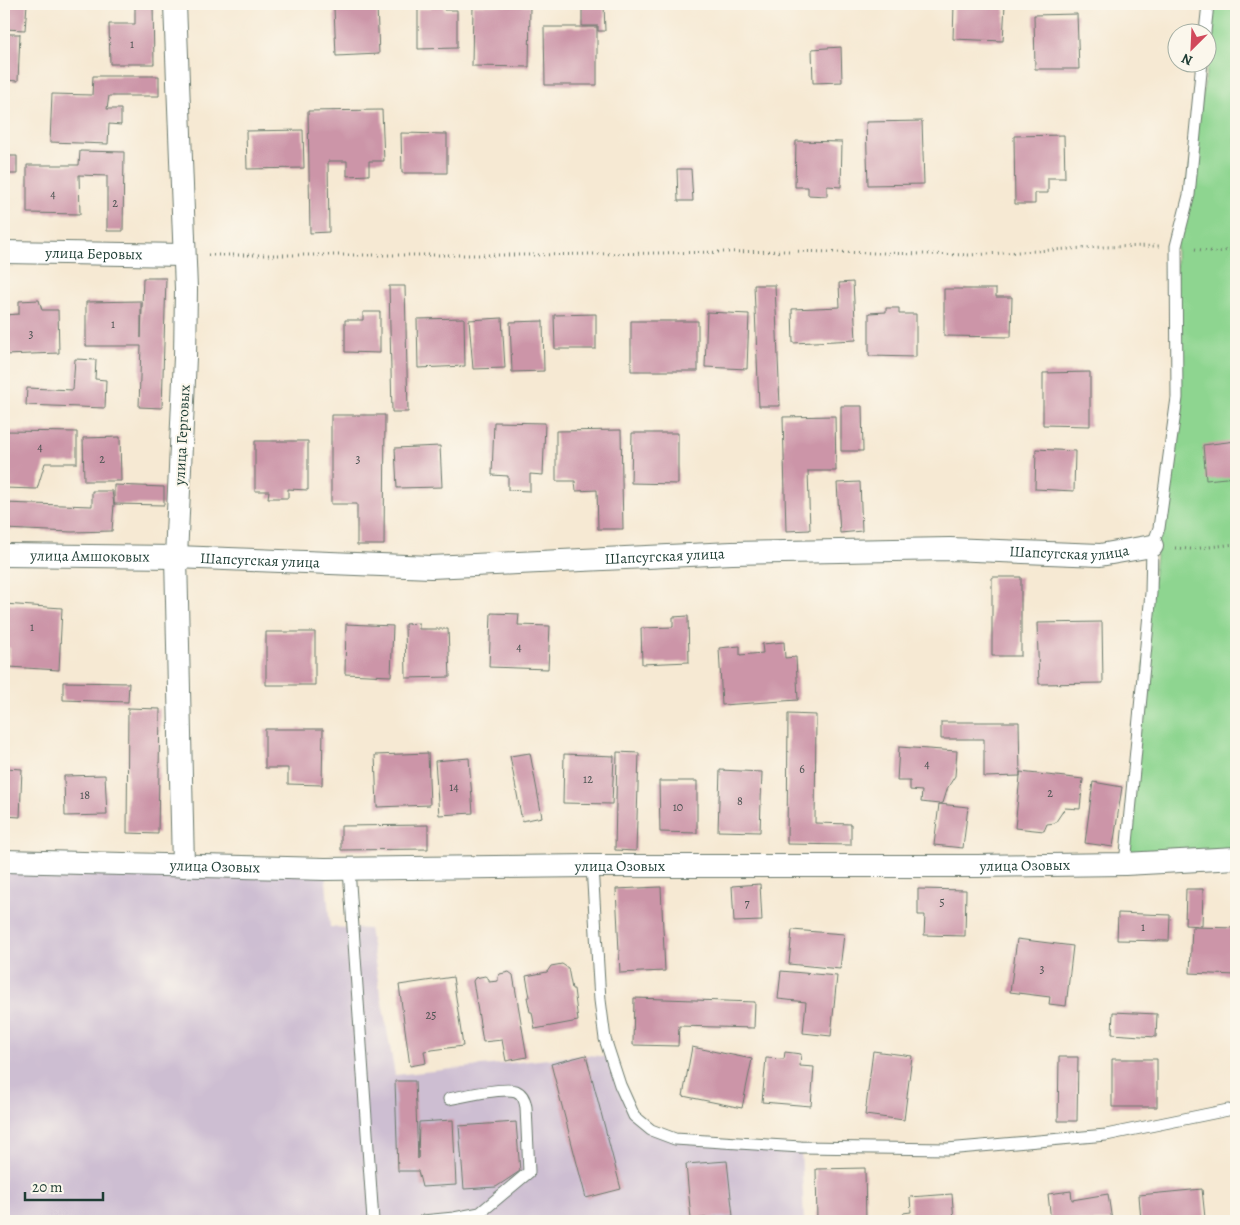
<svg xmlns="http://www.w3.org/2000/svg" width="1240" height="1225" viewBox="0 0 1240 1225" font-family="Alegreya,serif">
  <rect width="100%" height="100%" fill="#fbf7ec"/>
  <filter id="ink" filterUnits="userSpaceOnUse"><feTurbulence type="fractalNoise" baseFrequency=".02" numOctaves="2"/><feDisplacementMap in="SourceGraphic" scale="10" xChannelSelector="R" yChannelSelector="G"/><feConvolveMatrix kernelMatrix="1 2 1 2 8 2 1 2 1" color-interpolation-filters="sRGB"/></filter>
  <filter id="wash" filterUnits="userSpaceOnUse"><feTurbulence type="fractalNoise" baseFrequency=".0096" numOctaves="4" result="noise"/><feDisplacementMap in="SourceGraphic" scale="20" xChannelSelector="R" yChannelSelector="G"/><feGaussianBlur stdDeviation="1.12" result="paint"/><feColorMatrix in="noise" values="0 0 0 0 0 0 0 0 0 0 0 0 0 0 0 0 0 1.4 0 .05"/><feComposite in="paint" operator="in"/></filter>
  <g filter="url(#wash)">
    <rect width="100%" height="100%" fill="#f6e9d3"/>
    <path fill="#cdbed2" d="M4,861L325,869L330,927L369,929L395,1075L586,1055L611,1057L634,1116L675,1139L801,1147L804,1221H4Z"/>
    <path fill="#8ed590" stroke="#568962" d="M1208,4H1236V858L1125,864L1151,593L1177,398L1176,246L1208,62Z"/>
    <g id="blocks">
      <path fill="#cc95a8" d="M5,4H27L25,30L4,29Z
        M135,4H153L154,64H110L109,24H135Z
        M431,4H444V10H457V48L418,49V9H431Z
        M582,4H604L605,31H598V26H582Z
        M954,4H1005L1003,41L953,39Z
        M473,5L530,6L529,67L472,66Z
        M377,6L379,54L336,56L334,8Z
        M1077,14L1079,69H1035L1034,15Z
        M544,27H597V85H545Z
        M4,34H20L18,81L4,80Z
        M841,47L842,82L813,83L812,49Z
        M93,76H159V96H109L107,109H121V125L109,124L108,144L50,142L52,94L92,95Z
        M382,110L384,161H369V175L347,176V161H328L329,232L310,233L308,111Z
        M922,121L924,184L868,185L866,122Z
        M303,130L304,168L247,169L246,131Z
        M401,133L447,134V173H402Z
        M1064,135L1065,178H1048V193H1035V204H1015L1014,136Z
        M796,141L842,142L841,187L827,186V196L808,195V187H795Z
        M80,151L124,152L123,231H107V176L79,175L80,214L27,213V165H79Z
        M4,156H17V174H4Z
        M677,169H691L693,201H678Z
        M143,278H166L162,408L139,407L141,346H86V302L141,301V338Z
        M853,282L856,340L793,343L792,309L840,307L839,283Z
        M754,285H775L780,406H759Z
        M389,286H405L408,412H392Z
        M944,289H996V297H1012L1011,337L944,336Z
        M39,300L42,310H58L59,353L4,355V315L19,314V301Z
        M886,308H899V314H916V357L869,356V313L886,312Z
        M363,312H380V353L345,352V320H363Z
        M707,312L749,314L747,369L705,367Z
        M596,314V349H555L554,315Z
        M464,318L465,366L418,368L417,319Z
        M502,318L505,368L473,369L469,320Z
        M543,321L544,371L512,372L510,322Z
        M631,321H698V371H631Z
        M75,359L96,360L95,379L106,380L105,408L26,405L27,388L73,390Z
        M1090,372V426L1043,425V373Z
        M841,406H862L863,451H841Z
        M331,415H385L384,545H357V504H331Z
        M835,416L836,471H808L810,530L786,531L783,417Z
        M494,422L545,423L543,475L530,474V491L508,490V476L492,475Z
        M621,430L623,529H598L597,490L576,491L575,481H556V431Z
        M4,431L77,432V463H45L37,489L4,488Z
        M632,433H678V484L631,483Z
        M120,437L121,481H84L83,438Z
        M255,441H308V490L288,489V498H268L269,491H255Z
        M1236,441V477L1206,480L1203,445Z
        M440,446L442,487L397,488L395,448Z
        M1036,449L1075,451L1074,491L1035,489Z
        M860,482L862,531L840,533L837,483Z
        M114,485L164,487V505L114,504Z
        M92,491H112L114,504L112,531L72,532L4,529V503L92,506Z
        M992,577H1021V656H992Z
        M4,604L62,608L59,670L9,667L10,648L4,647Z
        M491,613L519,614L518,625L550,626L548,669L489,667Z
        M688,616L689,662L642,664L641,628L673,627V617Z
        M1102,622L1103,683L1039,684L1037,623Z
        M419,623V629H448L450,677L406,678L405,624Z
        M346,624L393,626L391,676L345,674Z
        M266,632H315V685H266Z
        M784,642L785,658L796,657L798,700L722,705L719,648L740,646V655L763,653L762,644Z
        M63,682L129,683L128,702L63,700Z
        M128,708L160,709L158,834L127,833Z
        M788,714L816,715L815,823L851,824V845L787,844Z
        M941,722H1019L1020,776V772L1083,779L1080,809L1065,808L1055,823L1047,824L1044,831L1015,828L1020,776L984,777V739H941Z
        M265,729H323L322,785L288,784V768H265Z
        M899,747L957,751L955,776L948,787L943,803L939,804L921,802L922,791L910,790V781H897Z
        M617,752L639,753L636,851L615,850Z
        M428,753L430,805L377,807L375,755Z
        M530,753L542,817L522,821L510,756Z
        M564,754L614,756L612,804L563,803Z
        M469,758L473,813L439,815L435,761Z
        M4,768L22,769L20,817L4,816Z
        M720,770L762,772L760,832L718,831Z
        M105,775L107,815L65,816L64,776Z
        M659,781H697V833L660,832Z
        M1093,782L1122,787L1113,847L1085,843Z
        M939,804L968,807L963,848L934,845Z
        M428,825V849L341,850V826Z
        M760,884L762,921L734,922L732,886Z
        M661,887L665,971L620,973L616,889Z
        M918,889L966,890L965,936L924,935L925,915H918Z
        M1186,889H1203L1202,926L1185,925Z
        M1118,913L1170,915L1169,941L1117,940Z
        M1192,927L1236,928V975L1190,973Z
        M792,930L844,934L840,969L789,964Z
        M1017,939L1073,946L1066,1006L1049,1004L1050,997L1010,992Z
        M562,964L568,968L572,989H574L578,1021L535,1029L532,1012H530L527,997H530L526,976L547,972L551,966Z
        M781,971L837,976L831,1036L803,1033L806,1002L778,999Z
        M509,972L513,975L527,1057L506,1061L502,1040L483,1042L473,981L475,978L485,976L489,979V982L498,981V977L500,974Z
        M453,977L463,1046L424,1051L426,1063L410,1066L399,985Z
        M634,998L755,1002L754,1028L679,1026L678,1046L633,1045Z
        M1113,1012L1157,1014L1156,1037L1112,1034Z
        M692,1047L752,1059L742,1108L683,1096Z
        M873,1051L912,1056L904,1120L865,1115Z
        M785,1052L801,1054L800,1066L814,1067L811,1106L762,1102L766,1058L784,1059Z
        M586,1055L621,1189L586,1198L551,1064Z
        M1059,1057H1078L1077,1121H1058Z
        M1112,1059H1157V1107H1112Z
        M395,1081H415L418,1159L419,1122L453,1120L456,1185L422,1187L418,1171H398Z
        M516,1122L520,1171L496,1187L464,1189L459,1126Z
        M727,1161L733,1216L691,1219L686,1164Z
        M865,1168L866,1221H817L816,1169Z
        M1202,1189L1205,1218L1173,1221H1141L1139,1195Z
        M1071,1191L1072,1200L1108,1194L1112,1221H1051L1048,1194Z
        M952,1194L954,1221H903V1213L911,1212L910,1197Z"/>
    </g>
  </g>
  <g filter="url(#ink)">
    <use href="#blocks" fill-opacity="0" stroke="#6a796c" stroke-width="1"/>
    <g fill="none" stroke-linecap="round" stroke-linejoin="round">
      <g stroke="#6a796c" stroke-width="13">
        <path id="lane" d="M1205,32L1208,4
          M1125,864L1151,593L1152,546L1159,528L1177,398L1176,246L1189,195L1202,62
          M592,866L600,1000L605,1039L620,1085L634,1116L651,1130L675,1139L801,1147L947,1149L1106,1135L1228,1110
          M349,869L373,1221
          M423,1221L454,1218L480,1213L529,1172L526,1107C525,1100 523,1094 516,1091C503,1087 463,1096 449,1099"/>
      </g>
      <g stroke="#6a796c" stroke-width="24">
        <g id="street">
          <path d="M175,4L186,289L185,357L176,557L183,866"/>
          <path id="s1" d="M4,252L184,255"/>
          <path id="s2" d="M4,555L176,557L431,567L732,553L950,549L1100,555L1152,546"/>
          <path id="s3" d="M4,861L325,869L592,866H977L1125,864L1236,858"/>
        </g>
      </g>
      <path stroke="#6a796c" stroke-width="3" stroke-dasharray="1 4" stroke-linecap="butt" d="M1195,249L1216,252L1236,249
        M208,255H531L787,251L970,255L1101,247L1159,246
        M1175,548L1191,549L1236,544"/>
      <use href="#lane" stroke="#fff" stroke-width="11"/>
      <use href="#street" stroke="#fff" stroke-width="22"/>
    </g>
  </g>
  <g text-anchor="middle" stroke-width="4" stroke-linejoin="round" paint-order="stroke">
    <g font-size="12" fill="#4a5351">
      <text x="132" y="48">1</text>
      <text x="53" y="198">4</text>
      <text x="115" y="207">2</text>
      <text x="113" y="328">1</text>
      <text x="31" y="338">3</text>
      <text x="40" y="451">4</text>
      <text x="102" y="463">2</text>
      <text x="358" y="463">3</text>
      <text x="32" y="631">1</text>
      <text x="519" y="651">4</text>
      <text x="927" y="768">4</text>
      <text x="802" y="773">6</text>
      <text x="588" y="783">12</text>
      <text x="454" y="791">14</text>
      <text x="1050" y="797">2</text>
      <text x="85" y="799">18</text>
      <text x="740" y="805">8</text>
      <text x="678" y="811">10</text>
      <text x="942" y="906">5</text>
      <text x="747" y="907">7</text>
      <text x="1143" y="931">1</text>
      <text x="1042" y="973">3</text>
      <text x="431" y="1019">25</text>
    </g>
    <g font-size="15" fill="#1f3d34" stroke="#fbf7ec">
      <text dy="5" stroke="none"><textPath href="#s1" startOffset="90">улица Беровых</textPath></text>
      <text transform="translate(182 435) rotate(-87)" y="5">улица Герговых</text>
      <text dy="5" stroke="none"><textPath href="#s2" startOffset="1066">Шапсугская улица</textPath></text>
      <text dy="5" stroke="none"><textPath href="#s2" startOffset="86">улица Амшоковых</textPath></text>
      <text dy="5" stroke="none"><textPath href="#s2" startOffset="661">Шапсугская улица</textPath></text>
      <text dy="5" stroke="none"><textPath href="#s2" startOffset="256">Шапсугская улица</textPath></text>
      <text dy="5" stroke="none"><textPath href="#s3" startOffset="1021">улица Озовых</textPath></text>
      <text dy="5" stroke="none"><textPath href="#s3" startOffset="616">улица Озовых</textPath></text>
      <text dy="5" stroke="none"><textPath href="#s3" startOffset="211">улица Озовых</textPath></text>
    </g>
  </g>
  <rect width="1240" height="1225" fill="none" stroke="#fbf7ec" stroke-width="20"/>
  <g transform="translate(1192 48) rotate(204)"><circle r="24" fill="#fbf7ec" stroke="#a3ada2"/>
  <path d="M0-4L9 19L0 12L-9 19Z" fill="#d1495b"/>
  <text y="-8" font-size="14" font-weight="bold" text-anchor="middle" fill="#1f3d34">N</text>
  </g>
  <path d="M25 1192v8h78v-8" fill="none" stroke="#1f3d34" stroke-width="2.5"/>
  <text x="32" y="1192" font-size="15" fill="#1f3d34" stroke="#fbf7ec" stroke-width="4" paint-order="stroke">20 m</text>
</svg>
